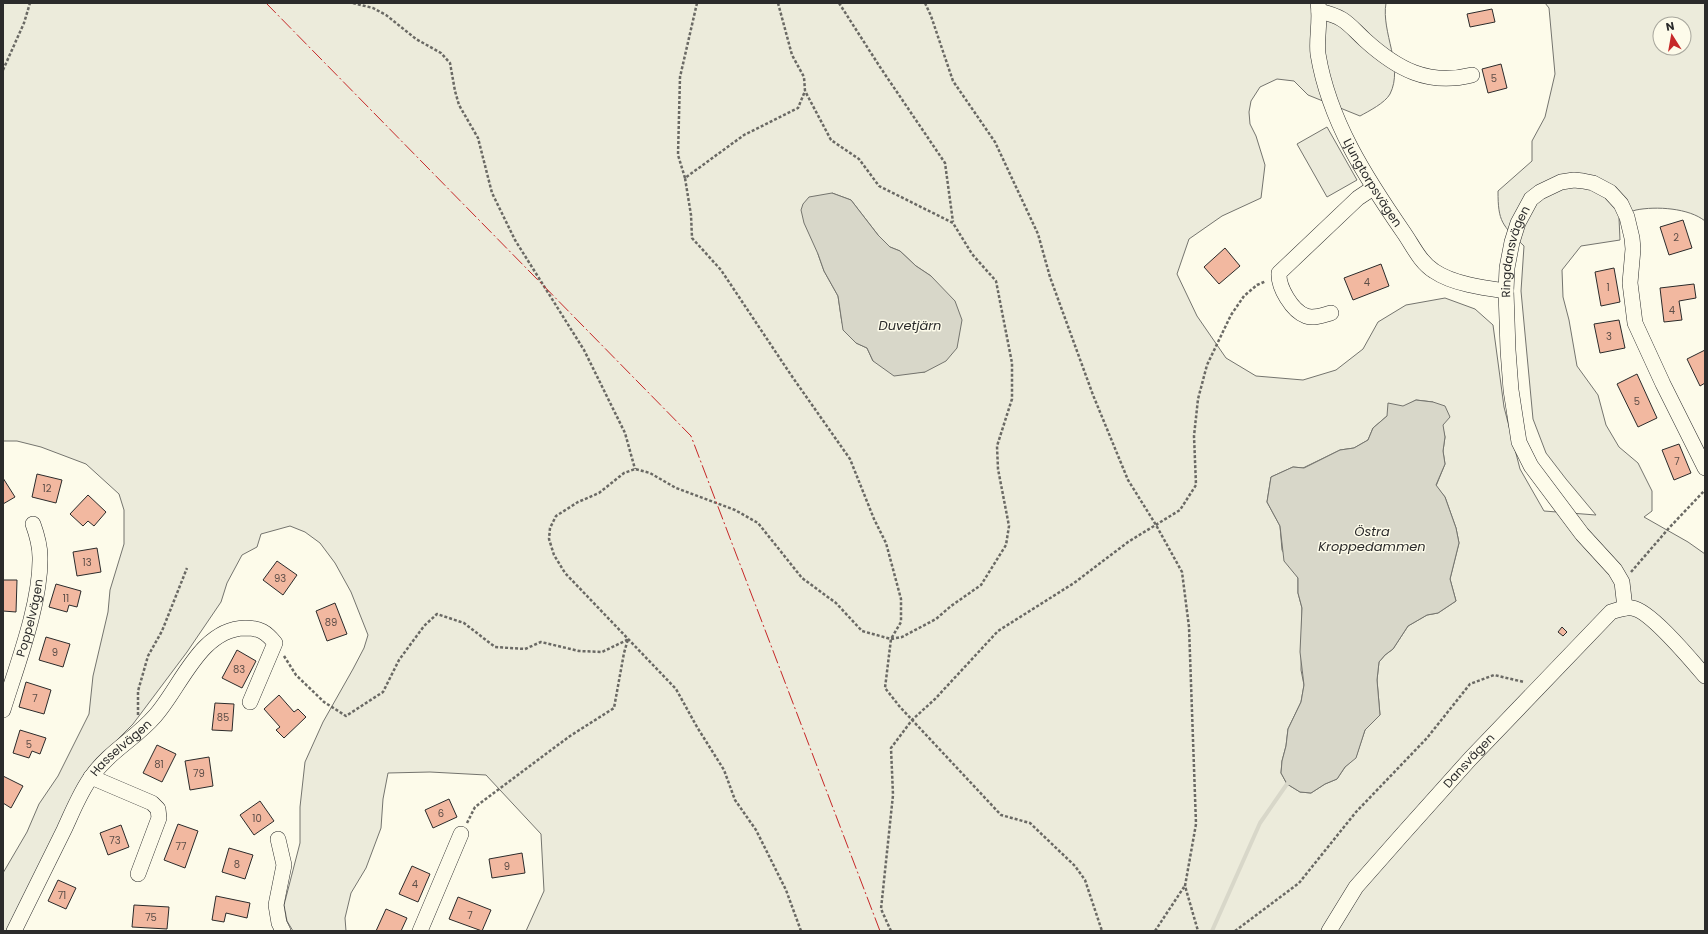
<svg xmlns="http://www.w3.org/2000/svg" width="1708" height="934" viewBox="0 0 1708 934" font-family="Poppins,sans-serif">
  <rect width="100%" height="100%" fill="#fdfbea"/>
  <path fill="#ecebdb" stroke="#74746e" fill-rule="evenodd" d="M3,3H1386C1381,33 1404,66 1390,94C1385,103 1369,111 1360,116L1308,95L1294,81L1277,79L1260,87L1251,101L1249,112L1250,124L1256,136L1265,165L1261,198L1222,216L1189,239L1177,274L1197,316L1226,358L1256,376L1303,380L1336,370L1363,349L1378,322L1406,305L1445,298L1475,309L1493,325L1504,407L1520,469L1544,511L1596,515L1566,479L1546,453L1533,419L1521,291L1524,246C1502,225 1498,222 1498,191L1532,161V141L1545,117L1555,74L1549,8L1545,3H1705V221C1689,208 1656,206 1636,210C1630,211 1624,216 1619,218L1620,240L1581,246L1562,270L1563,297L1569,320L1577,366L1598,395L1606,425L1619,447L1638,463L1652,491V511L1644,517L1688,542L1705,554V931H526L544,891L541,834L486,775L430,772L388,773L383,799L381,828L366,868L351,893L345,918L346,931H293L287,921L284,905L300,843V807L305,762L323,722L353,669L364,648L368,635L351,592L335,563L320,543L305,532L290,526L261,534L257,547L242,555L227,583L221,602L187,652L133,724L99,758L14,916L6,931H3V873L27,832L39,804L58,776L89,714L93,676L108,612L110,590L124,544V510L119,494L86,464L41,447L17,441H3ZM1660,24H1684V48H1660ZM832,193L851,200L878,235L890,247L900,251L916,266L931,276L925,372L910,373L873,361L867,348L856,343L842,323L838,296L824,271L818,254ZM1416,400L1433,402L1442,425L1445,437L1443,451L1445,464L1436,486L1445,497L1456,528L1459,543L1450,579L1456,601L1438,613L1427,615L1408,626L1393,649L1385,655L1379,662L1377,680L1380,715L1365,730L1356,757L1345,767L1337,779L1325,784L1311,793L1300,792L1287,784L1281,773L1282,761L1286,746L1288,729L1301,702L1304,685L1301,670L1302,608L1298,593V578L1282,550L1280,526L1267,502L1271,477L1293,467L1303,468L1340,450L1354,448L1368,440L1373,428L1387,416Z
    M1327,127L1357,180L1327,197L1297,144Z"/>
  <path fill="#d8d7c9" stroke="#74746e" d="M832,193L851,200L878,235L890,247L900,251L916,266L931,276L955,301L962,320L957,348L946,361L925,372L894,376L873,361L867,348L856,343L843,330L838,296L824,271L818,254L804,223L801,210L803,204L809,197Z
    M1416,400L1433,402L1445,406L1450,417L1443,425L1445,437L1443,451L1445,464L1436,485L1445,497L1456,528L1459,543L1450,579L1456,601L1438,613L1427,615L1408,626L1393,649L1385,655L1379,662L1377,680L1380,715L1365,730L1356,758L1345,767L1337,779L1325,784L1311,793L1300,792L1287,784L1281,773L1282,761L1286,746L1288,729L1301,702L1304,685L1300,652L1302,608L1298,593V578L1284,561L1280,526L1267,502L1271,477L1293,467L1304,468L1340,450L1354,448L1368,440L1373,428L1387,416L1388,403L1403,406Z"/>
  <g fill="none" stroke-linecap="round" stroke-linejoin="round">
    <path stroke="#d8d7c9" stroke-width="4" d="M1212,931L1260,823L1287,784"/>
  </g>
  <path fill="#f2b8a0" stroke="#2b2b2b" d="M1492,9L1495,22L1470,27L1467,14Z
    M1501,64L1507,88L1488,93L1482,69Z
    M1683,220L1692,248L1669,255L1660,227Z
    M1225,248L1240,266L1219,284L1204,267Z
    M1381,264L1389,286L1353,300L1344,278Z
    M1614,268L1620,302L1601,306L1595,272Z
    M1694,284L1696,298L1679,301L1682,320L1664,322L1660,288Z
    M1619,320L1625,348L1600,353L1594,324Z
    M1705,350V383L1700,386L1687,359Z
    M1637,374L1657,418L1638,427L1617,384Z
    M1679,444L1691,473L1674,480L1662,450Z
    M37,474L62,480L56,503L32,497Z
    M3,478L15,497L3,504Z
    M88,495L106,512L94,526L88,521L83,526L70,514Z
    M97,548L101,572L77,576L73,552Z
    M277,561L297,575L283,595L263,580Z
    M3,580H17L16,612L3,611Z
    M56,584L81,591L77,607L69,605L67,612L49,607Z
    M335,603L347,634L327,641L316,611Z
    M1562,627L1567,632L1563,636L1558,632Z
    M46,637L70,644L63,667L39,660Z
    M237,650L256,661L242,688L222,678Z
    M26,682L51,690L44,714L19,707Z
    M279,695L294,712L298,709L306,717L284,738L276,730L280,727L264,709Z
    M215,703L234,704L232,731L212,730Z
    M20,730L46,738L40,754L32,751L29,758L13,753Z
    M157,745L176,754L162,782L143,773Z
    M209,757L213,786L190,790L185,761Z
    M3,776L23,786L11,808L3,803Z
    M449,799L457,817L433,828L425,810Z
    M260,801L274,821L254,835L240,815Z
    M178,824L198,831L185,868L164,860Z
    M121,825L129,847L108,855L100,833Z
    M229,848L253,855L245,879L222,872Z
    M522,853L525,873L492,878L489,859Z
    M412,866L430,874L418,902L399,894Z
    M58,880L76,888L66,909L48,901Z
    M216,896L250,903L247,918L226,913L224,922L212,920Z
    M458,897L491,910L482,931L449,919Z
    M134,905L169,907L167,929L132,927Z
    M386,909L407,918L401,931H376Z"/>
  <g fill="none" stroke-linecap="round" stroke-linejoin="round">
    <g stroke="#2b2b2b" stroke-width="16">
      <g id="minor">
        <path id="s1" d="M1318,3C1321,20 1316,39 1318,54C1329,121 1366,178 1404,233C1413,246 1420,262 1434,271C1453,284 1484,288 1506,291"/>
        <path d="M1319,11C1345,17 1347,23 1365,40C1397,69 1428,86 1472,75"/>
        <path d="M1331,313C1323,315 1314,319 1306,316C1292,311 1278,287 1279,273L1358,198L1373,188"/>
        <path id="s2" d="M1625,608L1622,582L1615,570L1582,534L1531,466L1519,442L1511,390L1508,350L1506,291L1507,268L1512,242L1518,223L1531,199L1540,192L1561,182L1574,180L1583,181L1593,183L1610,192L1621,204L1627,217L1632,238L1633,249L1630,283L1635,323L1663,384L1705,468"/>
        <path id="s3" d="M3,710C17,665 41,603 40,557C40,545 37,535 33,524"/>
        <path d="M91,777L152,803L158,809L159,818L138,874"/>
        <path d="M278,839L284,865L276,905L279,923L283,931"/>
        <path id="s4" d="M14,931C31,897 47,864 64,830C72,813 80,792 92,776C109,752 136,738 155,716C181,687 200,629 245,628C260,628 266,632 275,643L250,702"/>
        <path d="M420,931L461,834"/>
        <path id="s5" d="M1329,931L1356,887L1401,836L1470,759L1611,612C1618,610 1625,607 1632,608C1650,610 1692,661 1705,676"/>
      </g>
    </g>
    <path stroke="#6a6964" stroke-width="2.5" stroke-dasharray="3 2" stroke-linecap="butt" d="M353,3L373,8L386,15L416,39L441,53L450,63L455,91L459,105L478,138L492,193L515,240L584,350L625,433L635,469
      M778,3L792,55L804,77L805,91L798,108L744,135L685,178L691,215L692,238L721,270L791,375L850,459L874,519L886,543L901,599V622L891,639L885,688L900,707L1001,815L1030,823L1075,866L1085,880L1102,931
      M839,3L880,67L945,163L953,222
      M925,3L931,16L953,81L995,142L1038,234L1050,277L1093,395L1128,480L1156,525L1182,572L1189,627L1196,824L1185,886L1198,931
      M3,70L24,23L30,3
      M685,178L678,155L680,77L697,3
      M1631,572L1669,528L1705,490
      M284,656L296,675L324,702L346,716L383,692L399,660L424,626L437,614L464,623L495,647L525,649L541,642L579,651L602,652L629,639
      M138,715V691L148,656L162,631L187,568
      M467,823L475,807L570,736L614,708L624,653L628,639
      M801,931L786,890L756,830L735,800L724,770L697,727L676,689L565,573L554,555L549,539L550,528L556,516L578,502L599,493L624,473L635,469L650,473L676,488L735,510L758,523L802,578L836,603L862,631L891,639L902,637L936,619L951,606L981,585L1006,545L1009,526L998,469L997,446L1012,399V363L996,281L972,254L953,223L879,186L859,159L831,140L805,91
      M891,931L881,909L893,795L891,748L912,720L935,699L998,631L1074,583L1128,542L1180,510L1196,485L1194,436L1198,399L1207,365L1231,315L1244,296L1257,285L1266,281
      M1155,931L1184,887
      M1235,931L1299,883L1356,812L1427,738L1470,684L1494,675L1524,682"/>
    <use href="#minor" stroke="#fdfbea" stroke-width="15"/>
    <path stroke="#c62828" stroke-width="1" stroke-dasharray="14 3 2 3" stroke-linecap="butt" d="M266,3L691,436L880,931"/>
  </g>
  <g text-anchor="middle" stroke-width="3" stroke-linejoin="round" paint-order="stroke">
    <g font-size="10" fill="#5d4e48">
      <text x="1494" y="82">5</text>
      <text x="1676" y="241">2</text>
      <text x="1367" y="286">4</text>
      <text x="1608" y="291">1</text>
      <text x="1672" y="314">4</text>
      <text x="1609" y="340">3</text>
      <text x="1637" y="405">5</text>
      <text x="1677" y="465">7</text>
      <text x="47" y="492">12</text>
      <text x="87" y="566">13</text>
      <text x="280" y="582">93</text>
      <text x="66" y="602">11</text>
      <text x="331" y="626">89</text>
      <text x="55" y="656">9</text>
      <text x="239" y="673">83</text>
      <text x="35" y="702">7</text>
      <text x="223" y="721">85</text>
      <text x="29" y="748">5</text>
      <text x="159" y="768">81</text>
      <text x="199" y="777">79</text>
      <text x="441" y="817">6</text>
      <text x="257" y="822">10</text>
      <text x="115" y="844">73</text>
      <text x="181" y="850">77</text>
      <text x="237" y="868">8</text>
      <text x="507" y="870">9</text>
      <text x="415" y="888">4</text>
      <text x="62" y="899">71</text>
      <text x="470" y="919">7</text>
      <text x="151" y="921">75</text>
    </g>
    <g font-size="12" fill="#2b2b2b" stroke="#fdfbea">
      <text dy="4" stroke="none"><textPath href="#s1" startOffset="192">Ljungtorpsvägen</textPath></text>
      <text dy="4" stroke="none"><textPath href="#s2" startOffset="393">Ringdansvägen</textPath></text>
      <text dy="4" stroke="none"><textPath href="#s3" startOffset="96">Poppelvägen</textPath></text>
      <text dy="4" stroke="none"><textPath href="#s4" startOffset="214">Hasselvägen</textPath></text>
      <text dy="4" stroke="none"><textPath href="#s5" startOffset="221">Dansvägen</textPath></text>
    </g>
    <g font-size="13" font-style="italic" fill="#2b2b2b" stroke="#fdfbea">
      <text x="910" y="330">Duvetjärn</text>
      <text x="1372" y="536">Östra<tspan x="1372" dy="15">Kroppedammen</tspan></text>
    </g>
  </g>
  <rect width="1708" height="934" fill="none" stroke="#2b2b2b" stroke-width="8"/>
  <g transform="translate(1672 36) rotate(349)"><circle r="19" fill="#fdfbea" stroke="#a9a89e"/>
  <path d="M0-3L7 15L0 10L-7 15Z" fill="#c62828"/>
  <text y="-6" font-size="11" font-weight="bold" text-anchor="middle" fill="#2b2b2b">N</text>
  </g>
</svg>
